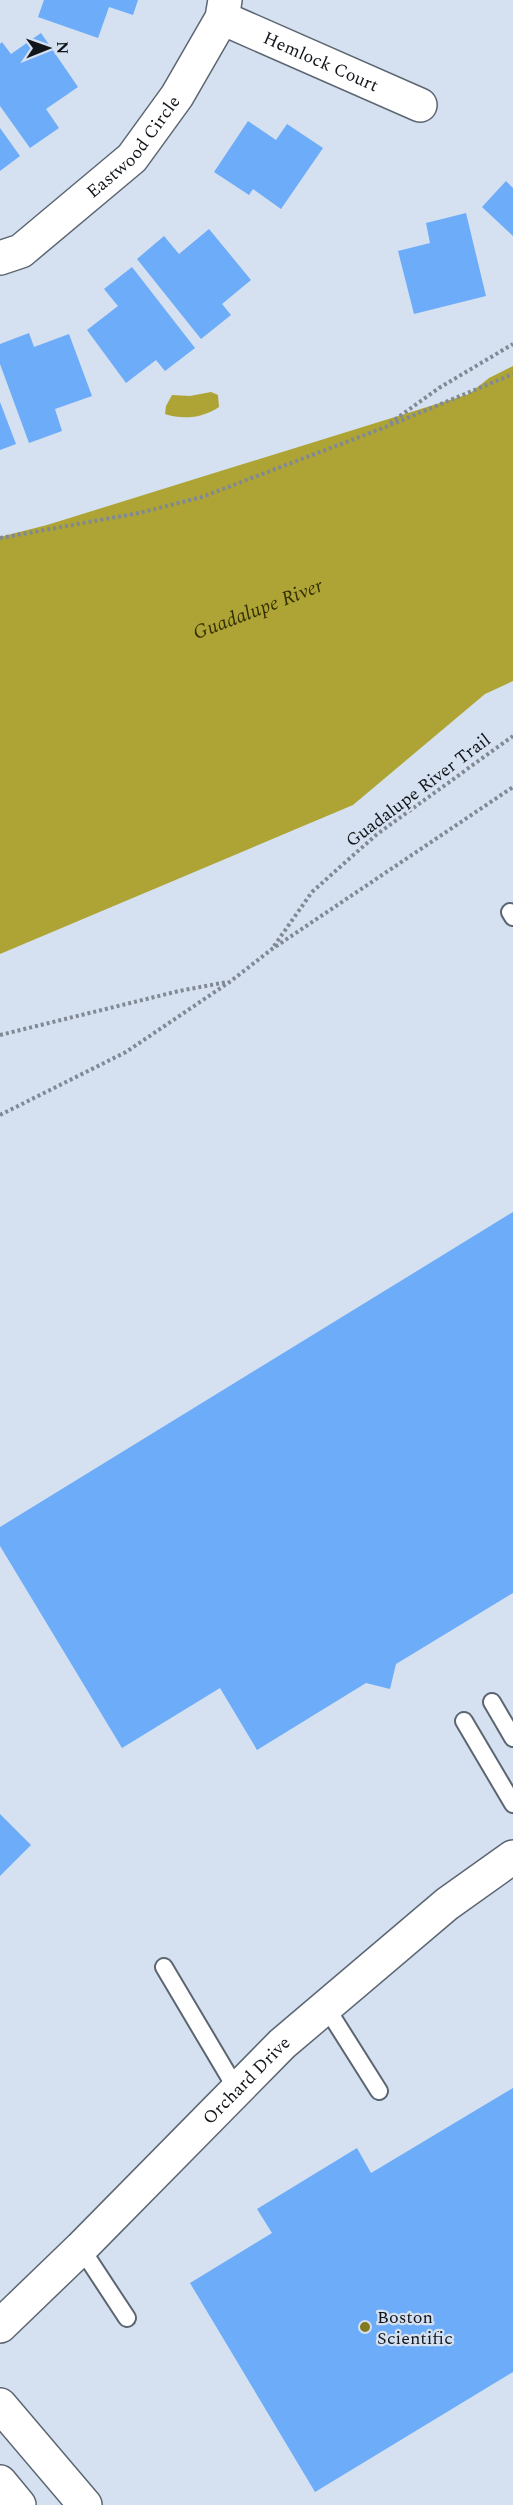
<svg xmlns="http://www.w3.org/2000/svg" width="513" height="2505" font-family="Spectral,serif">
<style>
.forest{fill:#ada435}
.water{fill:#aea436}
.lines{fill:none;stroke-linecap:round;stroke-linejoin:round}
.river{stroke:#aea436;stroke-width:63}
.building{fill:#6dacf8}
.service-casing{stroke:#5c6673;stroke-width:20}
.minor-casing{stroke:#5c6673;stroke-width:36}
.tertiary-casing{stroke:#5c6673;stroke-width:36}
.secondary-casing{stroke:#5c6673;stroke-width:36}
.path{stroke:#818994;stroke-width:4;stroke-dasharray:3 3;stroke-linecap:butt}
.service{stroke:#fff;stroke-width:16}
.minor{stroke:#fff;stroke-width:33}
.tertiary{stroke:#fff;stroke-width:33}
.secondary{stroke:#fff;stroke-width:33}
.poi-dot{fill:#827a20;stroke:#d5e1f0;stroke-width:2}
.labels{text-anchor:middle;stroke-width:4.5;stroke-linejoin:round;paint-order:stroke}
.street-label{font-size:18px;fill:#12161b;stroke:#d5e1f0}
.poi-label{font-size:18px;fill:#12161b;stroke:#d5e1f0;text-anchor:start}
.water-label{font-size:20px;font-style:italic;fill:#343001;stroke:#d5e1f0}
</style>
<rect width="100%" height="100%" fill="#d5e1f0"/>
<!-- forest -->
<polygon class="forest" points="513,366 513,681 485,694 353,805 0,954 0,537 47,525 469,394 489,378"/>
<!-- water -->
<path class="water" d="M211,392L218,395L219,407C203,418 183,420 165,414L166,406L172,395L190,396Z"/>
<g class="lines">
<!-- river -->
<path class="river" id="s1" d="M0,702C174,643 344,577 513,505"/>
</g>
<!-- building -->
<g class="building">
<polygon points="44,0 138,0 133,15 109,7 98,38 38,17"/>
<polygon points="41,33 78,87 46,109 59,128 30,148 0,106 0,44 2,42 11,54"/>
<polygon points="248,121 276,140 287,124 323,148 281,209 253,189 249,195 214,172"/>
<polygon points="0,128 20,156 0,171"/>
<polygon points="506,181 513,188 513,236 482,207"/>
<polygon points="466,213 486,296 414,314 398,251 430,243 426,223"/>
<polygon points="209,229 251,280 222,304 231,315 201,339 137,259 164,236 179,254"/>
<polygon points="132,267 195,348 165,371 156,360 126,383 87,330 118,306 104,289"/>
<polygon points="29,333 34,347 69,334 92,396 55,409 62,431 29,443 0,364 0,344"/>
<polygon points="0,402 16,444 0,450"/>
<polygon points="513,1212 513,1593 396,1664 390,1689 366,1683 257,1750 220,1688 122,1748 0,1546 0,1527"/>
<polygon points="0,1814 31,1845 0,1876"/>
<polygon points="513,2088 513,2372 315,2492 190,2283 272,2233 257,2209 357,2148 371,2173"/>
</g>
<g class="lines">
<!-- service casing -->
<g class="service-casing">
<g id="service">
<polyline points="510,912 513,917"/>
<polyline points="492,1702 513,1738"/>
<polyline points="464,1721 513,1804"/>
<polyline points="164,1967 237,2090"/>
<polyline points="326,2007 379,2091"/>
<polyline points="81,2248 127,2318"/>
</g>
</g>
<!-- minor casing -->
<g class="minor-casing">
<g id="minor">
<path id="s2" d="M222,18L420,105"/>
<path id="s3" d="M0,258L21,251L132,158L177,96L222,18L225,0"/>
</g>
</g>
<!-- tertiary casing -->
<g class="tertiary-casing">
<g id="tertiary">
<path id="s4" d="M0,2326L81,2248L282,2044L447,1904L513,1857"/>
</g>
</g>
<!-- secondary casing -->
<g class="secondary-casing">
<g id="secondary">
<polyline points="0,2405 85,2505"/>
<polyline points="0,2482 19,2505"/>
</g>
</g>
<!-- path -->
<g class="path">
<polyline points="390,423 439,388 513,344"/>
<polyline points="0,538 139,513 202,497 383,428 513,374"/>
<polyline points="274,946 312,892 376,835 513,736"/>
<polyline points="0,1035 179,991 227,982"/>
<polyline points="0,1115 126,1052 231,981 272,949 513,787"/>
</g>
<!-- service -->
<use href="#service" class="service"/>
<!-- minor -->
<use href="#minor" class="minor"/>
<!-- tertiary -->
<use href="#tertiary" class="tertiary"/>
<!-- secondary -->
<use href="#secondary" class="secondary"/>
</g>
<!-- markers -->
<circle class="poi-dot" cx="365" cy="2327" r="6"/>
<g class="labels">
<!-- street labels -->
<g class="street-label">
<text dy="6" stroke="none"><textPath href="#s2" startOffset="108">Hemlock Court</textPath></text>
<text dy="6" stroke="none"><textPath href="#s3" startOffset="176">Eastwood Circle</textPath></text>
<text transform="translate(418 790) rotate(-37)" y="6">Guadalupe River Trail</text>
<text dy="6" stroke="none"><textPath href="#s4" startOffset="348">Orchard Drive</textPath></text>
</g>
<!-- poi labels -->
<g class="poi-label">
<text x="377" y="2323">Boston<tspan x="377" dy="21">Scientific</tspan></text>
</g>
<!-- water labels -->
<g class="water-label">
<text dy="7" stroke="none"><textPath href="#s1" startOffset="274">Guadalupe River</textPath></text>
</g>
</g>
<!-- north arrow -->
<g transform="translate(48 48) rotate(89)" stroke="#d5e1f0" stroke-width="4.5" paint-order="stroke">
<path d="M0-4.5L10 22L0 15L-10 22Z" fill="#12161b"/>
<text y="-9" font-size="16" font-weight="bold" text-anchor="middle" fill="#12161b">N</text>
</g>
</svg>
